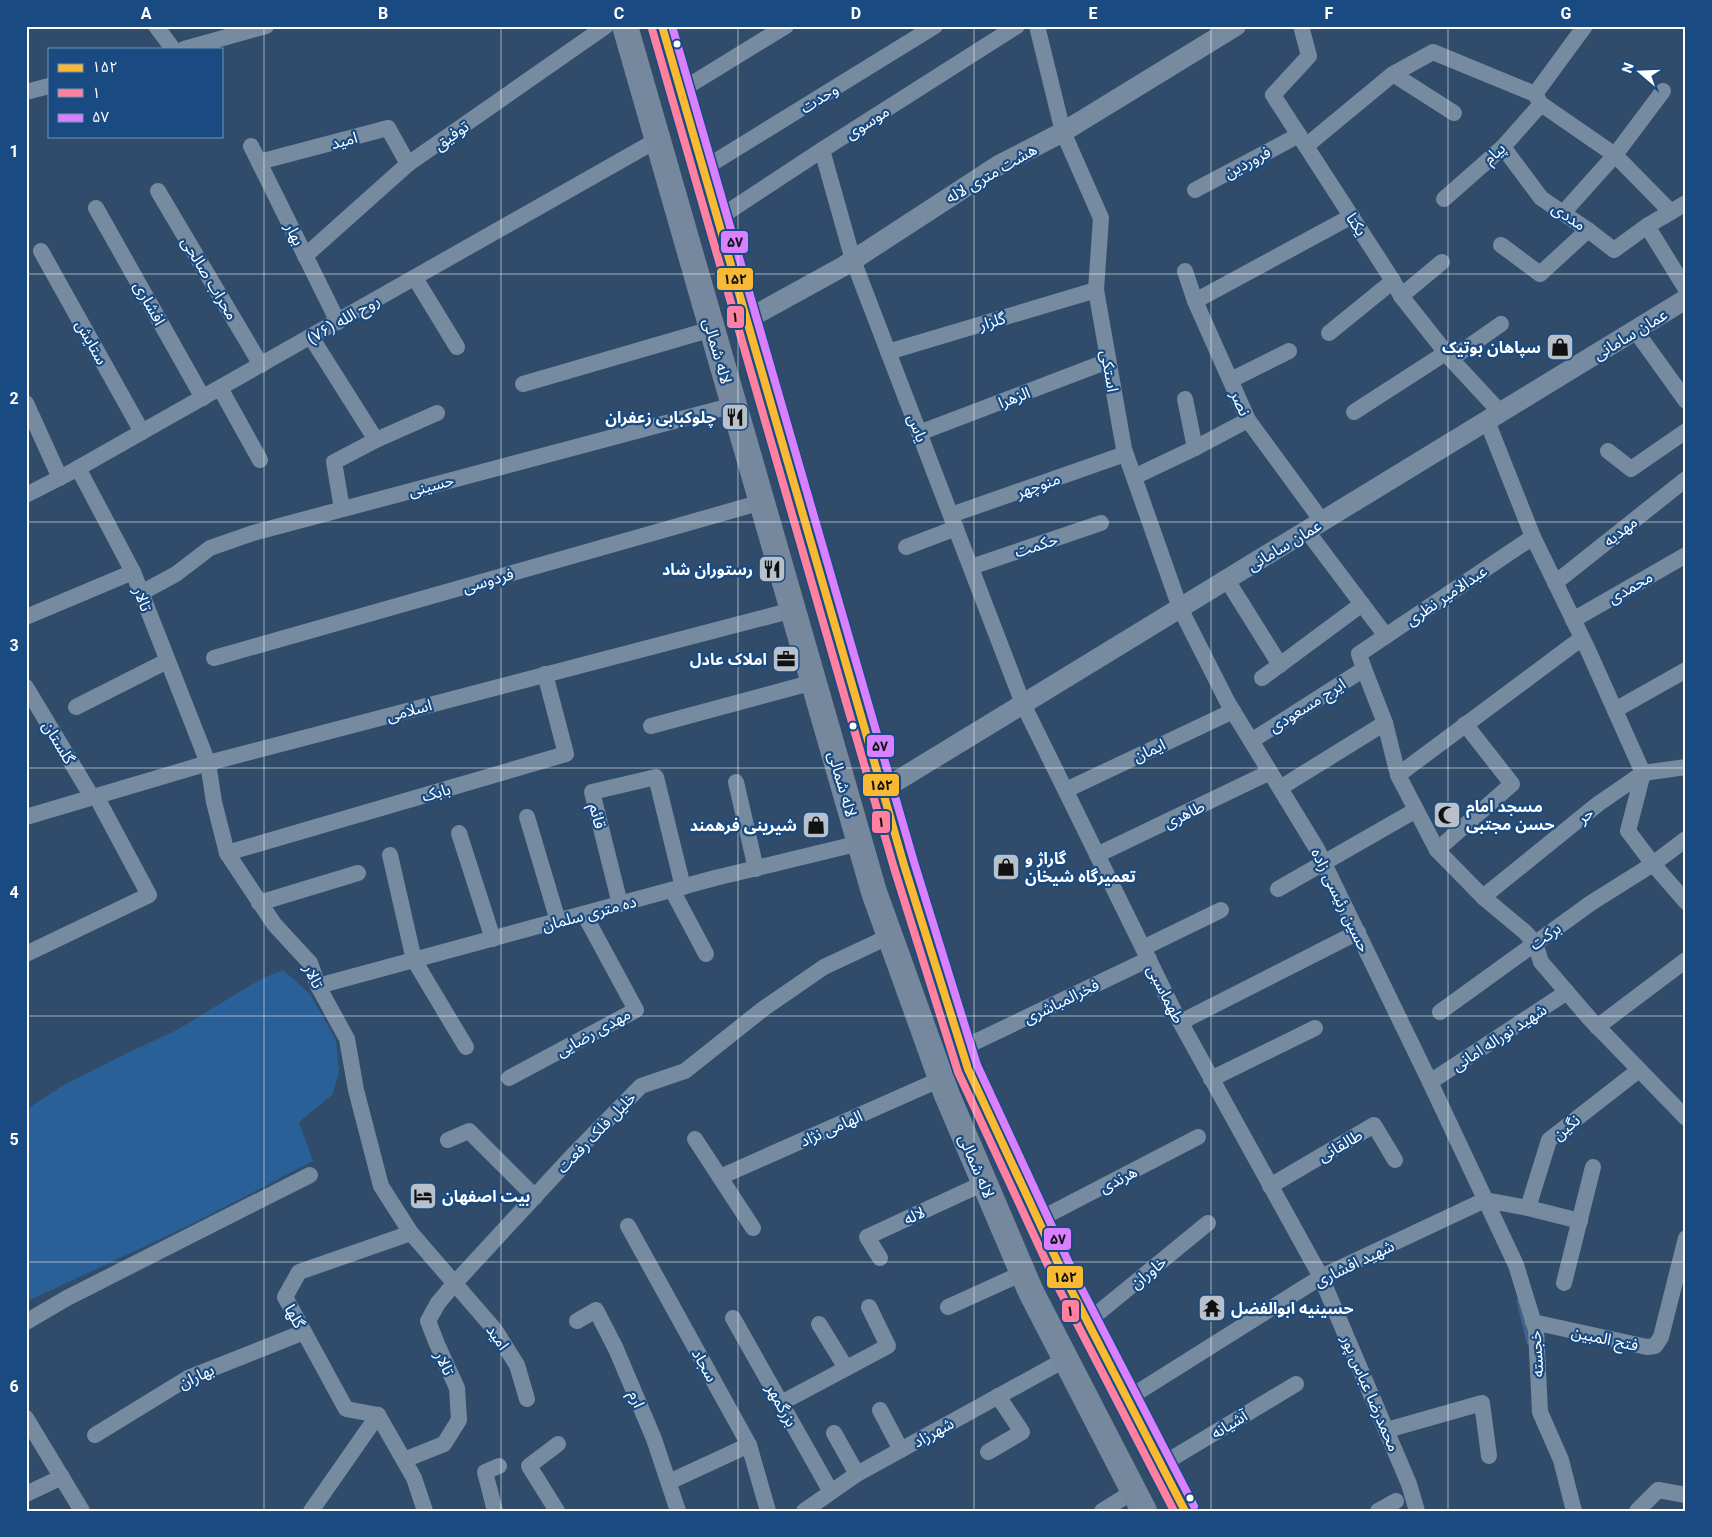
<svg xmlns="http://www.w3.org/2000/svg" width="1712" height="1537" font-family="Roboto,'Noto Sans Arabic',sans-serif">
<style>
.green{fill:#296098}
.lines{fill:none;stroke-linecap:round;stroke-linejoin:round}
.stream{stroke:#40648c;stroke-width:5}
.minor{stroke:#778ba0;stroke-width:16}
.tertiary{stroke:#778ba0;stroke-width:20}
.primary{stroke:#75889e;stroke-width:26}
.bus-1-casing{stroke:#194b82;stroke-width:11}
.bus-2-casing{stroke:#194b82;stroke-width:11}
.bus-3-casing{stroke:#194b82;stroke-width:11}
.bus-1{stroke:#fab933;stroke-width:8}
.bus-2{stroke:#ff809f;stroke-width:8}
.bus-3{stroke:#d880ff;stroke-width:8}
.grid{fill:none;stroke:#fff;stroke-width:1;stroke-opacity:0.55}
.bus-dot{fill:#fff;stroke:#194b82;stroke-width:2}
.labels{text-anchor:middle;stroke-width:4.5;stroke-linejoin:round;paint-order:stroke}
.street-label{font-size:16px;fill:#fff;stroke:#194b82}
.poi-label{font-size:16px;font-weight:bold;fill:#fff;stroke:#194b82;text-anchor:end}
.line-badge{stroke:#194b82;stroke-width:2}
.pale-badge-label{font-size:14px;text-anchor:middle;font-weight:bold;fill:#111}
.neatline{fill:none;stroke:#fff;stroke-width:2}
.grid-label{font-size:16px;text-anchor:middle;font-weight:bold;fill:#fff}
</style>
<rect width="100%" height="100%" fill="#314c6a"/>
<!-- green -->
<polygon class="green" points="283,970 310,994 336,1040 339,1073 332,1095 299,1122 313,1161 188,1226 26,1302 26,1110 62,1086 125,1054 175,1031 261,979"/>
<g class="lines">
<!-- stream -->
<polyline class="stream" points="1519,1301 1529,1342"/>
<!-- minor -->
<g class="minor">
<polyline points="156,26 173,49"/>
<polyline points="1037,26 1063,132 1101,218 1096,290 1124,449 1180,608 1228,703 1317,849 1430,1082 1516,1265 1536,1330 1540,1412 1561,1460 1574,1511"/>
<polyline points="1301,26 1309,56 1273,95 1393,281 1401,296 1451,359 1500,412"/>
<polyline points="184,49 266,26"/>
<polyline points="1393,74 1454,113"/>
<polyline points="680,91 786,26"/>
<polyline points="26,92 49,86"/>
<polyline points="1535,94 1585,26"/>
<polyline points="251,146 338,322"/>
<polyline points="1306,146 1393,74 1433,52 1535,94 1541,104 1615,155 1671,212"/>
<polyline points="1503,147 1541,198 1588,230 1614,250 1647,226 1686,203"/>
<polyline points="822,150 853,260 1023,704 1172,1007 1321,1277 1409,1484 1417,1511"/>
<polyline points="259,162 388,128 408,164"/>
<polyline points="703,169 935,26"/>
<polyline points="1195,190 1299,135"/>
<polyline points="158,191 261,365"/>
<polyline points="1444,199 1503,147 1541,104"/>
<polyline points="96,208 203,398"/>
<polyline points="1563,213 1615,155 1663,91"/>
<polyline points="717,219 822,150 1017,26"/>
<polyline points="1647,226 1686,289"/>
<polyline points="1501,245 1540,274 1588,230"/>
<polyline points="41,251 142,432"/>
<polyline points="305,256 408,164 606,26"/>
<polyline points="1185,271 1195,301 1248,420 1322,521"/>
<polyline points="415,278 457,347"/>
<polyline points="1401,296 1442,262"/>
<polyline points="1195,301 1352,216"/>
<polyline points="1635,330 1686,401"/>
<polyline points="1329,333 1393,281"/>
<polyline points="311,337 376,440"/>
<polyline points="888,352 1096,290"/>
<polyline points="1451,359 1501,324"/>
<polyline points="1231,380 1289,351"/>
<polyline points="523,384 712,329"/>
<polyline points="220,388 260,460"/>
<polyline points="1185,399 1195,448"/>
<polyline points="26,403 60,478"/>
<polyline points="1354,412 1447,352"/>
<polyline points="1487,421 1533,537 1588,650 1643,773 1628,831 1653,864 1686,902"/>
<polyline points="919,433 1108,361"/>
<polyline points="1608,451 1631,469 1686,431"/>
<polyline points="78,468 133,572 208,763 214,802 227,853 274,924 310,963 318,986 347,1039 356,1090 381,1186 411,1233 495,1330 517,1365 527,1399"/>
<polyline points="1134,477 1195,448 1248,420"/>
<polyline points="26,495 73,471 657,140"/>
<polyline points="342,509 334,462 376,440 437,413"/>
<polyline points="951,515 1125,454"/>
<polyline points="1307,531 1386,636"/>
<polyline points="1533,537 1359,654 1364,669 1385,723 1398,775 1437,850 1483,897 1525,932 1535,943 1541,962 1590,1019 1686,1118"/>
<polyline points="906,547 956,528"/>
<polyline points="971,567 1101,523"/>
<polyline points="1227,580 1280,665"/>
<polyline points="1555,583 1686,479"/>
<polyline points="141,593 176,574 210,548 253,533 734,405"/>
<polyline points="26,617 133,572"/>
<polyline points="1573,620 1686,555"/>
<polyline points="214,658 762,502"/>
<polyline points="1262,678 1362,604"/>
<polyline points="26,687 92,797"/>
<polyline points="76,707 167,661"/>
<polyline points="1615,710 1686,670"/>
<polyline points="651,726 814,682"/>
<polyline points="1251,741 1364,669"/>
<polyline points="1398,775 1582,638"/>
<polyline points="736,782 756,869"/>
<polyline points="1280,788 1385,723"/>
<polyline points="1066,790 1233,711"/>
<polyline points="26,817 208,763 793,610"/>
<polyline points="527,817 558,921"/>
<polyline points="459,833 493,939"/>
<polyline points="1437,850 1512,784 1465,724"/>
<polyline points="227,853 566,754 545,674"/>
<polyline points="390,855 414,960 466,1047"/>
<polyline points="1097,855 1270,772"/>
<polyline points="1278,889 1416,810"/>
<polyline points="672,890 706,954"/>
<polyline points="1483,897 1598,804 1643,773 1686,767"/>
<polyline points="259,903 358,873"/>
<polyline points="620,904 592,792 656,777 683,887"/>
<polyline points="1143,948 1221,910"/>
<polyline points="26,954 149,895 96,796"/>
<polyline points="318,986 715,878 860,843"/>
<polyline points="1440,1012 1591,903 1653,864 1686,839"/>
<polyline points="1181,1022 1358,932"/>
<polyline points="1597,1027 1686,960"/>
<polyline points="973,1043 1149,959"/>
<polyline points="509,1078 636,1010 584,914"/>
<polyline points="1211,1079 1315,1028"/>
<polyline points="1430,1082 1567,992"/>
<polyline points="695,1139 753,1228"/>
<polyline points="448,1140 469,1131 535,1197"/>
<polyline points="720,1177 941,1079"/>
<polyline points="1270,1186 1374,1125 1395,1160"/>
<polyline points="1485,1200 1528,1208 1580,1221"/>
<polyline points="1528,1208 1549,1140 1639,1070"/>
<polyline points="1038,1220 1198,1137"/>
<polyline points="628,1226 749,1445 768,1511"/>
<polyline points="880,1258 867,1237 984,1183"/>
<polyline points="1564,1283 1593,1167"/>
<polyline points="948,1307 1023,1273"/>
<polyline points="733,1318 831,1492"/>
<polyline points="577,1321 596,1310 616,1349 654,1439 678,1511"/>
<polyline points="26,1322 67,1298 310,1175"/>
<polyline points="1087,1322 1208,1223"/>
<polyline points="1533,1322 1647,1347 1655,1346 1661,1337 1686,1238"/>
<polyline points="819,1324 846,1368"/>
<polyline points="1127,1399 1321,1277 1485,1200"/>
<polyline points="781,1403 888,1346 869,1307"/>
<polyline points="880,1410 901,1450"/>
<polyline points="378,1415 346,1409 285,1297 299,1272 411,1233"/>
<polyline points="378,1415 414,1478 425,1511"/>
<polyline points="26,1418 82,1511"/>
<polyline points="1387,1430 1482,1403 1489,1456"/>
<polyline points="834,1433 857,1474"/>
<polyline points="95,1435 188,1378 304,1332"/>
<polyline points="988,1452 1022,1432 998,1396"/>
<polyline points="404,1460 444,1444 459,1420 457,1388 437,1344 428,1321 438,1303 454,1284 575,1153 641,1086 685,1071 763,1009 824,967 890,936"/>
<polyline points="1161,1465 1296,1384"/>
<polyline points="669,1482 749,1445"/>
<polyline points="26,1494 62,1477"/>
<polyline points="311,1511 378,1415"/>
<polyline points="495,1511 485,1472 499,1466"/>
<polyline points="557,1511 529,1466 558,1444"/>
<polyline points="804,1511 857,1474 1066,1359"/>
<polyline points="1102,1511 1134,1491"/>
<polyline points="1378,1511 1396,1501"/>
<polyline points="1637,1511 1658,1490 1686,1495"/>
</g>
<!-- tertiary -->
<g class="tertiary">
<polyline points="746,320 844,266 999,165 1063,132 1236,26"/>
<polyline points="882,790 1686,299"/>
</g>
<!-- primary -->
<g class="primary">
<polyline points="625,26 874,892 947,1095 1031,1292 1144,1511"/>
<polyline points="662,26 904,865 968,1069 1066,1280 1185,1511"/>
</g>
<!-- bus-1 casing -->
<g class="bus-1-casing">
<polyline id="bus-1" points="662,26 904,865 968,1069 1066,1280 1185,1511"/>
</g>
<!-- bus-2 casing -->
<g class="bus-2-casing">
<polyline id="bus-2" points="652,29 894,868 958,1072 1057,1285 1174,1511"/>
</g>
<!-- bus-3 casing -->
<g class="bus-3-casing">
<polyline id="bus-3" points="672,26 914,862 977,1065 1075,1276 1194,1506"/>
</g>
<!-- bus-1 -->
<use href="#bus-1" class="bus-1"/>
<!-- bus-2 -->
<use href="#bus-2" class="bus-2"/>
<!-- bus-3 -->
<use href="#bus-3" class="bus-3"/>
</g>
<!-- grid -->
<path class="grid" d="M264,26V1511M501,26V1511M738,26V1511M974,26V1511M1211,26V1511M1448,26V1511M26,274H1686M26,522H1686M26,768H1686M26,1016H1686M26,1262H1686"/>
<!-- icons -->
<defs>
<g id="shop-square" transform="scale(1.4375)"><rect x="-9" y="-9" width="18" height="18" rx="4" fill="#b7c0cb" stroke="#194b82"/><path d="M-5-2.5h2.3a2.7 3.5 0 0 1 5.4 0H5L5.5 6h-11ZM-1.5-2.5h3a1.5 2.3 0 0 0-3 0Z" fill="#111"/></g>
<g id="restaurant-square" transform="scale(1.4375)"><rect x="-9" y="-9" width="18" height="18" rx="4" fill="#b7c0cb" stroke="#194b82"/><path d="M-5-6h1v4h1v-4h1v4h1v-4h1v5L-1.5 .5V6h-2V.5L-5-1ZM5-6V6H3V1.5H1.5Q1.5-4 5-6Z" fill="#111"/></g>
<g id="office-square" transform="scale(1.4375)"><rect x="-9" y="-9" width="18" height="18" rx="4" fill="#b7c0cb" stroke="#194b82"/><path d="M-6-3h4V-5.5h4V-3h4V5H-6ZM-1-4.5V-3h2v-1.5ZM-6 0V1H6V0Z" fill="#111"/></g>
<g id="mosque-square" transform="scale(1.4375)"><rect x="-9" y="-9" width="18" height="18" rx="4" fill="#b7c0cb" stroke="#194b82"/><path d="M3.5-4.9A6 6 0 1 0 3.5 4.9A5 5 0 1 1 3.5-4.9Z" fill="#111"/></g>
<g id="hotel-square" transform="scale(1.4375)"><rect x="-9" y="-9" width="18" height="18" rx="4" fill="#b7c0cb" stroke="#194b82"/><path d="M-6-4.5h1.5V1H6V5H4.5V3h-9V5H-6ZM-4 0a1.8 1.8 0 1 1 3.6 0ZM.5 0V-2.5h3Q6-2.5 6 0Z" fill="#111"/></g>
<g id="temple-square" transform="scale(1.4375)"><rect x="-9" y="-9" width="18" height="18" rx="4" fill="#b7c0cb" stroke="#194b82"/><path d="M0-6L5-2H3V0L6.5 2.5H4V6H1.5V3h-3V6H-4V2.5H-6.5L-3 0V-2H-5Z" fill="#111"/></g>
</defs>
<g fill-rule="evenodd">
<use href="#shop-square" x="1560" y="347"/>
<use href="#restaurant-square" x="735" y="417"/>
<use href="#restaurant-square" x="772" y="569"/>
<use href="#office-square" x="786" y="659"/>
<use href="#mosque-square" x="1447" y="815"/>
<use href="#shop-square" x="816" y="825"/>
<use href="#shop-square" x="1006" y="867"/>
<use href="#hotel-square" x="423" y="1196"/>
<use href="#temple-square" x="1212" y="1308"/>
</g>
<!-- markers -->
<g class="bus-dot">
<circle cx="677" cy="44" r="4.5"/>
<circle cx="853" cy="726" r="4.5"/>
<circle cx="1190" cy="1498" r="4.5"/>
</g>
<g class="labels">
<!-- street labels -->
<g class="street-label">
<text transform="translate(819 98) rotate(-32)" y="6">وحدت</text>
<text transform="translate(867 122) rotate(-32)" y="6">موسوی</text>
<text transform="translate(451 135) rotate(-35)" y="6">توفیق</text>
<text transform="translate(344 140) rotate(-15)" y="6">امید</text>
<text transform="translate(1494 153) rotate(-43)" y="6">پیام</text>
<text transform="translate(1247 162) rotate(-28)" y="6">فروردین</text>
<text transform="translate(991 173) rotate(-30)" y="6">هشت متری لاله</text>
<text transform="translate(1569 216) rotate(34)" y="6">مددی</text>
<text transform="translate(1357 224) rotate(57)" y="6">یکتا</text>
<text transform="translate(295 234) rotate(64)" y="6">بهار</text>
<text transform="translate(210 278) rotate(59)" y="6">محراب صالحی</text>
<text transform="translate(150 303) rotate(61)" y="6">افشاری</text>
<text transform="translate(343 319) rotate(-30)" y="6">روح الله (۷۶)</text>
<text transform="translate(992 321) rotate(-17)" y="6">گلزار</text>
<text transform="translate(1630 334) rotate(-31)" y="6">عمان سامانی</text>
<text transform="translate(92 342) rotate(61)" y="6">ستایش</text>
<text transform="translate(718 351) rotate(74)" y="6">لاله شمالی</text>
<text transform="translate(1110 371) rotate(80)" y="6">استکی</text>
<text transform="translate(1014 397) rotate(-21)" y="6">الزهرا</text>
<text transform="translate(1241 403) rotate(66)" y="6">نصر</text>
<text transform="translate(918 428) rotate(69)" y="6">یاس</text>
<text transform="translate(431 485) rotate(-15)" y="6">حسینی</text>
<text transform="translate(1038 485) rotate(-20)" y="6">منوچهر</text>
<text transform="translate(1620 531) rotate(-38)" y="6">مهدیه</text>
<text transform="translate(1036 545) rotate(-18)" y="6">حکمت</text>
<text transform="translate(1284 545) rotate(-31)" y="6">عمان سامانی</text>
<text transform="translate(488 580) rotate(-16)" y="6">فردوسی</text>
<text transform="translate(1630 587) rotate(-30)" y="6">محمدی</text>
<text transform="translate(1446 595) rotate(-34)" y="6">عبدالامیر نظری</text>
<text transform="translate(143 599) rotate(69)" y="6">تالار</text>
<text transform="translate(1307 705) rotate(-32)" y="6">ایرج مسعودی</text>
<text transform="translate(409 710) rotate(-15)" y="6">اسلامی</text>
<text transform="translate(59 742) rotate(59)" y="6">گلستان</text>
<text transform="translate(1149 750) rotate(-25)" y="6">ایمان</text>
<text transform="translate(843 784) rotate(74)" y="6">لاله شمالی</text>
<text transform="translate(436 792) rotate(-16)" y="6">بابک</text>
<text transform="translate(1184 814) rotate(-26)" y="6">طاهری</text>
<text transform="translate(1585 815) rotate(-39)" y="6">حر</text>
<text transform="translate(598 816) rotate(76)" y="6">قائم</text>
<text transform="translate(1341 900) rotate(64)" y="6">حسین رئیسی زاده</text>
<text transform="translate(589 913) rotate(-15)" y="6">ده متری سلمان</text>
<text transform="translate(1545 936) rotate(-36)" y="6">برکت</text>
<text transform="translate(314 976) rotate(64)" y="6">تالار</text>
<text transform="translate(1166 994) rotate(63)" y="6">طهماسبی</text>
<text transform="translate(1061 1001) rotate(-26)" y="6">فخرالمباشری</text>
<text transform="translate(593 1032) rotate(-29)" y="6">مهدی رضایی</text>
<text transform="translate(1499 1037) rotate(-33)" y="6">شهید نوراله امانی</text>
<text transform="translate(1566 1127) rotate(-40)" y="6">نگین</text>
<text transform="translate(831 1128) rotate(-24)" y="6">الهامی نژاد</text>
<text transform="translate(596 1132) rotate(-46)" y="6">خلیل فلک رفعت</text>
<text transform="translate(1340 1145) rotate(-30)" y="6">طالقانی</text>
<text transform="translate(977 1166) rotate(67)" y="6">لاله شمالی</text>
<text transform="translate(1118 1179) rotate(-27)" y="6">هرندی</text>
<text transform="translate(914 1215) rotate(-25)" y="6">لاله</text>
<text transform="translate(1354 1263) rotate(-26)" y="6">شهید افشاری</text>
<text transform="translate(1148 1272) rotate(-39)" y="6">خاوران</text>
<text transform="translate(295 1316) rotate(61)" y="6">گلها</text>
<text transform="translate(498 1337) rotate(55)" y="6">امید</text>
<text transform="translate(1605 1338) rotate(12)" y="6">فتح المبین</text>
<text transform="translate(1536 1354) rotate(-94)" y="6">خجسته</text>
<text transform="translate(445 1363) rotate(65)" y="6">تالار</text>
<text transform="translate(705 1365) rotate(61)" y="6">سجاد</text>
<text transform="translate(196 1376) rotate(-25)" y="6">بهاران</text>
<text transform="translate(1371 1393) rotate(67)" y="6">محمدرضا عباس پور</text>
<text transform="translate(637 1399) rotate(67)" y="6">ارم</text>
<text transform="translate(782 1405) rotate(61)" y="6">بزرگمهر</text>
<text transform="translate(1229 1424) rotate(-31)" y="6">آشیانه</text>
<text transform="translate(933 1432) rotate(-29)" y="6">شهرزاد</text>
</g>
<!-- poi labels -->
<g class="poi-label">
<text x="1541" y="353">سپاهان بوتیک</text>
<text x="716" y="423">چلوکبابی زعفران</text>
<text x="753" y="575">رستوران شاد</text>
<text x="767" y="665">املاک عادل</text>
<text x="1466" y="812" text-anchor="start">مسجد امام<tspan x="1466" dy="18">حسن مجتبی</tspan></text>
<text x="797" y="831">شیرینی فرهمند</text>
<text x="1025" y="864" text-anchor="start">گاراژ و<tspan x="1025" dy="18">تعمیرگاه شیخان</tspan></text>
<text x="442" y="1202" text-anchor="start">بيت اصفهان</text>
<text x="1231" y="1314" text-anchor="start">حسینیه ابوالفضل</text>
</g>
</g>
<g class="line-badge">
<rect x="720" y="230" width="29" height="24" rx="5" fill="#d880ff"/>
<rect x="716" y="267" width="38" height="24" rx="5" fill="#fab933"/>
<rect x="726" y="305" width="19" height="24" rx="5" fill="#ff809f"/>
<rect x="866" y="734" width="29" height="24" rx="5" fill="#d880ff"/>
<rect x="862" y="773" width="38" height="24" rx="5" fill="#fab933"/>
<rect x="871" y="810" width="20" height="24" rx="5" fill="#ff809f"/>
<rect x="1043" y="1227" width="29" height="24" rx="5" fill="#d880ff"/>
<rect x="1046" y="1265" width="38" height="24" rx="5" fill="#fab933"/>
<rect x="1061" y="1299" width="19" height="24" rx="5" fill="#ff809f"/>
</g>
<g class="pale-badge-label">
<text x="735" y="247">۵۷</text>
<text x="735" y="284">۱۵۲</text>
<text x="735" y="322">۱</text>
<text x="880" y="751">۵۷</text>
<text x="881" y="790">۱۵۲</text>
<text x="881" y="827">۱</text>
<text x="1058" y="1244">۵۷</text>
<text x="1065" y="1282">۱۵۲</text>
<text x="1070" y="1316">۱</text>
</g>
<!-- border -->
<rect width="1712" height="1537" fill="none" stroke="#194b82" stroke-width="55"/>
<!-- legend -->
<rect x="48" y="48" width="175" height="90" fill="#194b82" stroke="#7593b4"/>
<rect x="58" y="64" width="25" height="8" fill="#fab933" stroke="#7593b4"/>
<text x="92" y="72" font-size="15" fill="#ffffff">۱۵۲</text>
<rect x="58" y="89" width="25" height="8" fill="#ff809f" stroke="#7593b4"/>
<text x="92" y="98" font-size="15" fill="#ffffff">۱</text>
<rect x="58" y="114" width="25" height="8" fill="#d880ff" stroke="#7593b4"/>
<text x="92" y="122" font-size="15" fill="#ffffff">۵۷</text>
<!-- north arrow -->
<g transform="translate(1640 72) rotate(289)" stroke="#194b82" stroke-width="4" paint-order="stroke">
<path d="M0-4L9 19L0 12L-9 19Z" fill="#ffffff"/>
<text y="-8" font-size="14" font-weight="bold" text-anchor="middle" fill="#ffffff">N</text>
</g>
<rect x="28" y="28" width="1656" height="1482" class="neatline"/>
<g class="grid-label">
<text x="146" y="19">A</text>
<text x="383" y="19">B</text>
<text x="619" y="19">C</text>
<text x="856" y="19">D</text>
<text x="1093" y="19">E</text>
<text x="1329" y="19">F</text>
<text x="1566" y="19">G</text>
<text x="14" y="157">1</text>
<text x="14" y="404">2</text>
<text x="14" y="651">3</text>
<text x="14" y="898">4</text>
<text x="14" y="1145">5</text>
<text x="14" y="1392">6</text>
</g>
</svg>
